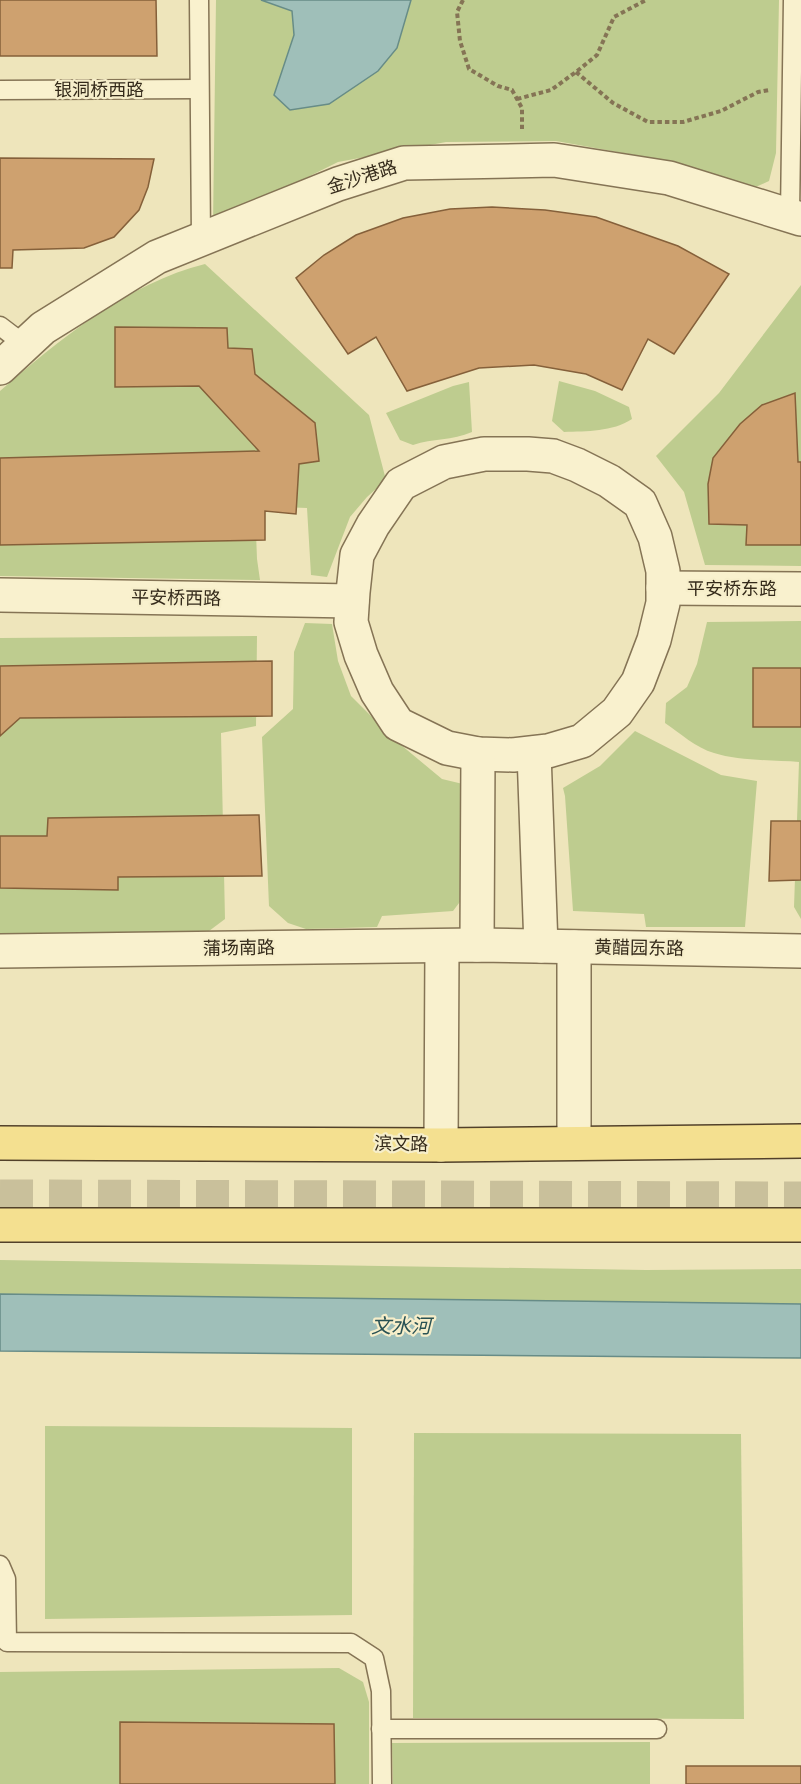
<svg xmlns="http://www.w3.org/2000/svg" width="801" height="1784" font-family="'Noto Serif','Noto Sans SC',serif">
<style>
.green{fill:#becc8f}
.water{fill:#9fbfb9;stroke:#678c87;stroke-width:1.5}
.building{fill:#cea16f;stroke:#85603a;stroke-width:1.5}
.lines{fill:none;stroke-linecap:round;stroke-linejoin:round}
.highway-tunnel{stroke:#c9c09b;stroke-width:33;stroke-dasharray:33 16;stroke-linecap:butt}
.lane-casing{stroke:#857455;stroke-width:21}
.street-casing{stroke:#857455;stroke-width:36}
.primary-casing{stroke:#52412a;stroke-width:36}
.path{stroke:#857455;stroke-width:4;stroke-dasharray:4.5 3;stroke-linecap:butt}
.lane{stroke:#f9f1ce;stroke-width:18}
.street{stroke:#f9f1ce;stroke-width:33}
.primary{stroke:#f4e090;stroke-width:33}
.labels{text-anchor:middle;stroke-width:4.5;stroke-linejoin:round;paint-order:stroke}
.street-label{font-size:18px;fill:#342a1a;stroke:#f6eeca}
.water-label{font-size:20px;font-style:italic;fill:#295254;stroke:#f6eeca}
</style>
<rect width="100%" height="100%" fill="#eee5bb"/>
<!-- green -->
<g class="green">
<polygon points="216,0 779,0 776,153 769,181 747,191 711,174 651,158 556,141 446,142 338,162 213,224"/>
<path d="M205,264L369,415L386,480L367,497L350,517L327,577L311,575L307,508L255,506L257,559L260,580L0,576V391C59,340 128,283 205,264Z"/>
<polygon points="801,285 801,566 705,565 684,492 656,456 719,393"/>
<path d="M559,381L595,391L629,407L632,419C612,432 587,431 564,432L552,421Z"/>
<path d="M469,382L472,432C452,441 433,438 413,445L400,440L386,413L453,386Z"/>
<path d="M801,621V919L794,907L799,762C774,760 738,761 714,753C696,748 680,733 665,723L666,703L687,687L697,664L707,622Z"/>
<polygon points="305,623 332,624 338,661 351,696 395,740 442,779 467,785 462,899 453,911 382,916 377,927 306,929 288,923 269,906 262,737 293,709 294,652"/>
<polygon points="257,636 256,726 221,733 225,919 205,934 0,935 0,638"/>
<polygon points="635,731 721,775 757,781 745,927 646,927 644,914 573,911 565,796 563,788 600,766"/>
<polygon points="0,1260 646,1270 801,1269 801,1304 0,1299"/>
<polygon points="45,1426 352,1428 352,1615 45,1619"/>
<polygon points="414,1433 741,1434 744,1719 413,1718"/>
<polygon points="339,1668 363,1682 369,1702 369,1784 0,1784 0,1672"/>
<polygon points="650,1742 650,1784 393,1784 392,1743"/>
</g>
<!-- water -->
<g class="water">
<polygon points="261,0 411,0 397,48 378,71 329,104 290,110 274,95 294,35 292,11"/>
<polygon points="0,1294 801,1304 801,1358 0,1351"/>
</g>
<!-- building -->
<g class="building">
<polygon points="0,0 156,0 157,56 0,56"/>
<polygon points="0,158 154,159 148,187 139,210 114,237 84,248 13,250 12,268 0,268"/>
<polygon points="492,207 545,210 596,217 678,246 729,274 674,354 648,339 622,390 586,374 534,365 479,368 407,391 376,337 348,354 296,278 324,255 356,235 403,218 450,209"/>
<polygon points="115,327 227,328 228,348 252,349 255,374 315,423 319,461 299,464 296,514 265,511 265,540 0,545 0,458 259,451 199,386 115,387"/>
<polygon points="795,393 798,462 801,462 801,545 746,545 747,525 709,524 708,484 713,458 740,424 762,405"/>
<polygon points="272,661 272,716 20,718 0,736 0,666"/>
<rect x="753" y="668" width="48" height="59"/>
<polygon points="259,815 262,876 118,877 118,890 0,888 0,836 47,836 48,818"/>
<polygon points="771,821 801,821 801,880 769,881"/>
<polygon points="120,1722 334,1724 335,1784 120,1784"/>
<rect x="686" y="1766" width="115" height="18"/>
</g>
<g class="lines">
<!-- highway-tunnel -->
<polyline class="highway-tunnel" points="0,1196 801,1198"/>
<!-- lane casing -->
<g class="lane-casing">
<g id="lane">
<polyline points="199,0 201,239"/>
<polyline points="0,90 199,89"/>
<polyline points="790,215 793,0"/>
<polyline points="0,326 25,345"/>
<polyline points="0,1565 6,1579 7,1642 351,1643 374,1658 381,1691 382,1784"/>
<polyline points="381,1729 657,1729"/>
</g>
</g>
<!-- street casing -->
<g class="street-casing">
<g id="street">
<polyline points="0,368 43,328 157,257 338,184 404,163 554,160 669,178 801,219"/>
<polygon points="484,454 528,454 553,456 577,465 609,481 640,503 655,537 663,571 663,603 654,640 638,682 617,712 582,741 548,751 513,755 478,754 447,748 398,724 377,692 361,655 351,622 353,592 357,555 373,525 401,484 444,462"/>
<polyline points="663,588 801,589"/>
<polyline points="0,595 352,601"/>
<polyline points="534,753 541,946"/>
<polyline points="477,945 478,754"/>
<polyline points="574,947 574,1143"/>
<polyline points="0,951 477,945 801,951"/>
<polyline points="441,1145 442,946"/>
</g>
</g>
<!-- primary casing -->
<g class="primary-casing">
<g id="primary">
<polyline points="0,1143 441,1145 801,1141"/>
<polyline points="0,1225 801,1225"/>
</g>
</g>
<!-- path -->
<g class="path">
<polyline points="463,0 457,12 460,41 469,69 498,86 512,90 522,108 522,129"/>
<polyline points="576,72 613,103 648,122 683,122 721,111 758,92 769,90"/>
<polyline points="517,99 551,90 576,72 597,55 614,17 646,0"/>
</g>
<!-- lane -->
<use href="#lane" class="lane"/>
<!-- street -->
<use href="#street" class="street"/>
<!-- primary -->
<use href="#primary" class="primary"/>
</g>
<g class="labels">
<!-- street labels -->
<g class="street-label">
<text x="99" y="96">银洞桥西路</text>
<text transform="translate(362 177) rotate(-18)" y="6">金沙港路</text>
<text x="732" y="595">平安桥东路</text>
<text transform="translate(176 598) rotate(1)" y="6">平安桥西路</text>
<text transform="translate(239 948) rotate(-1)" y="6">蒲场南路</text>
<text transform="translate(639 948) rotate(1)" y="6">黄醋园东路</text>
<text transform="translate(401 1144) rotate(1)" y="6">滨文路</text>
</g>
<!-- water labels -->
<g class="water-label">
<text x="401" y="1333">文水河</text>
</g>
</g>
</svg>
